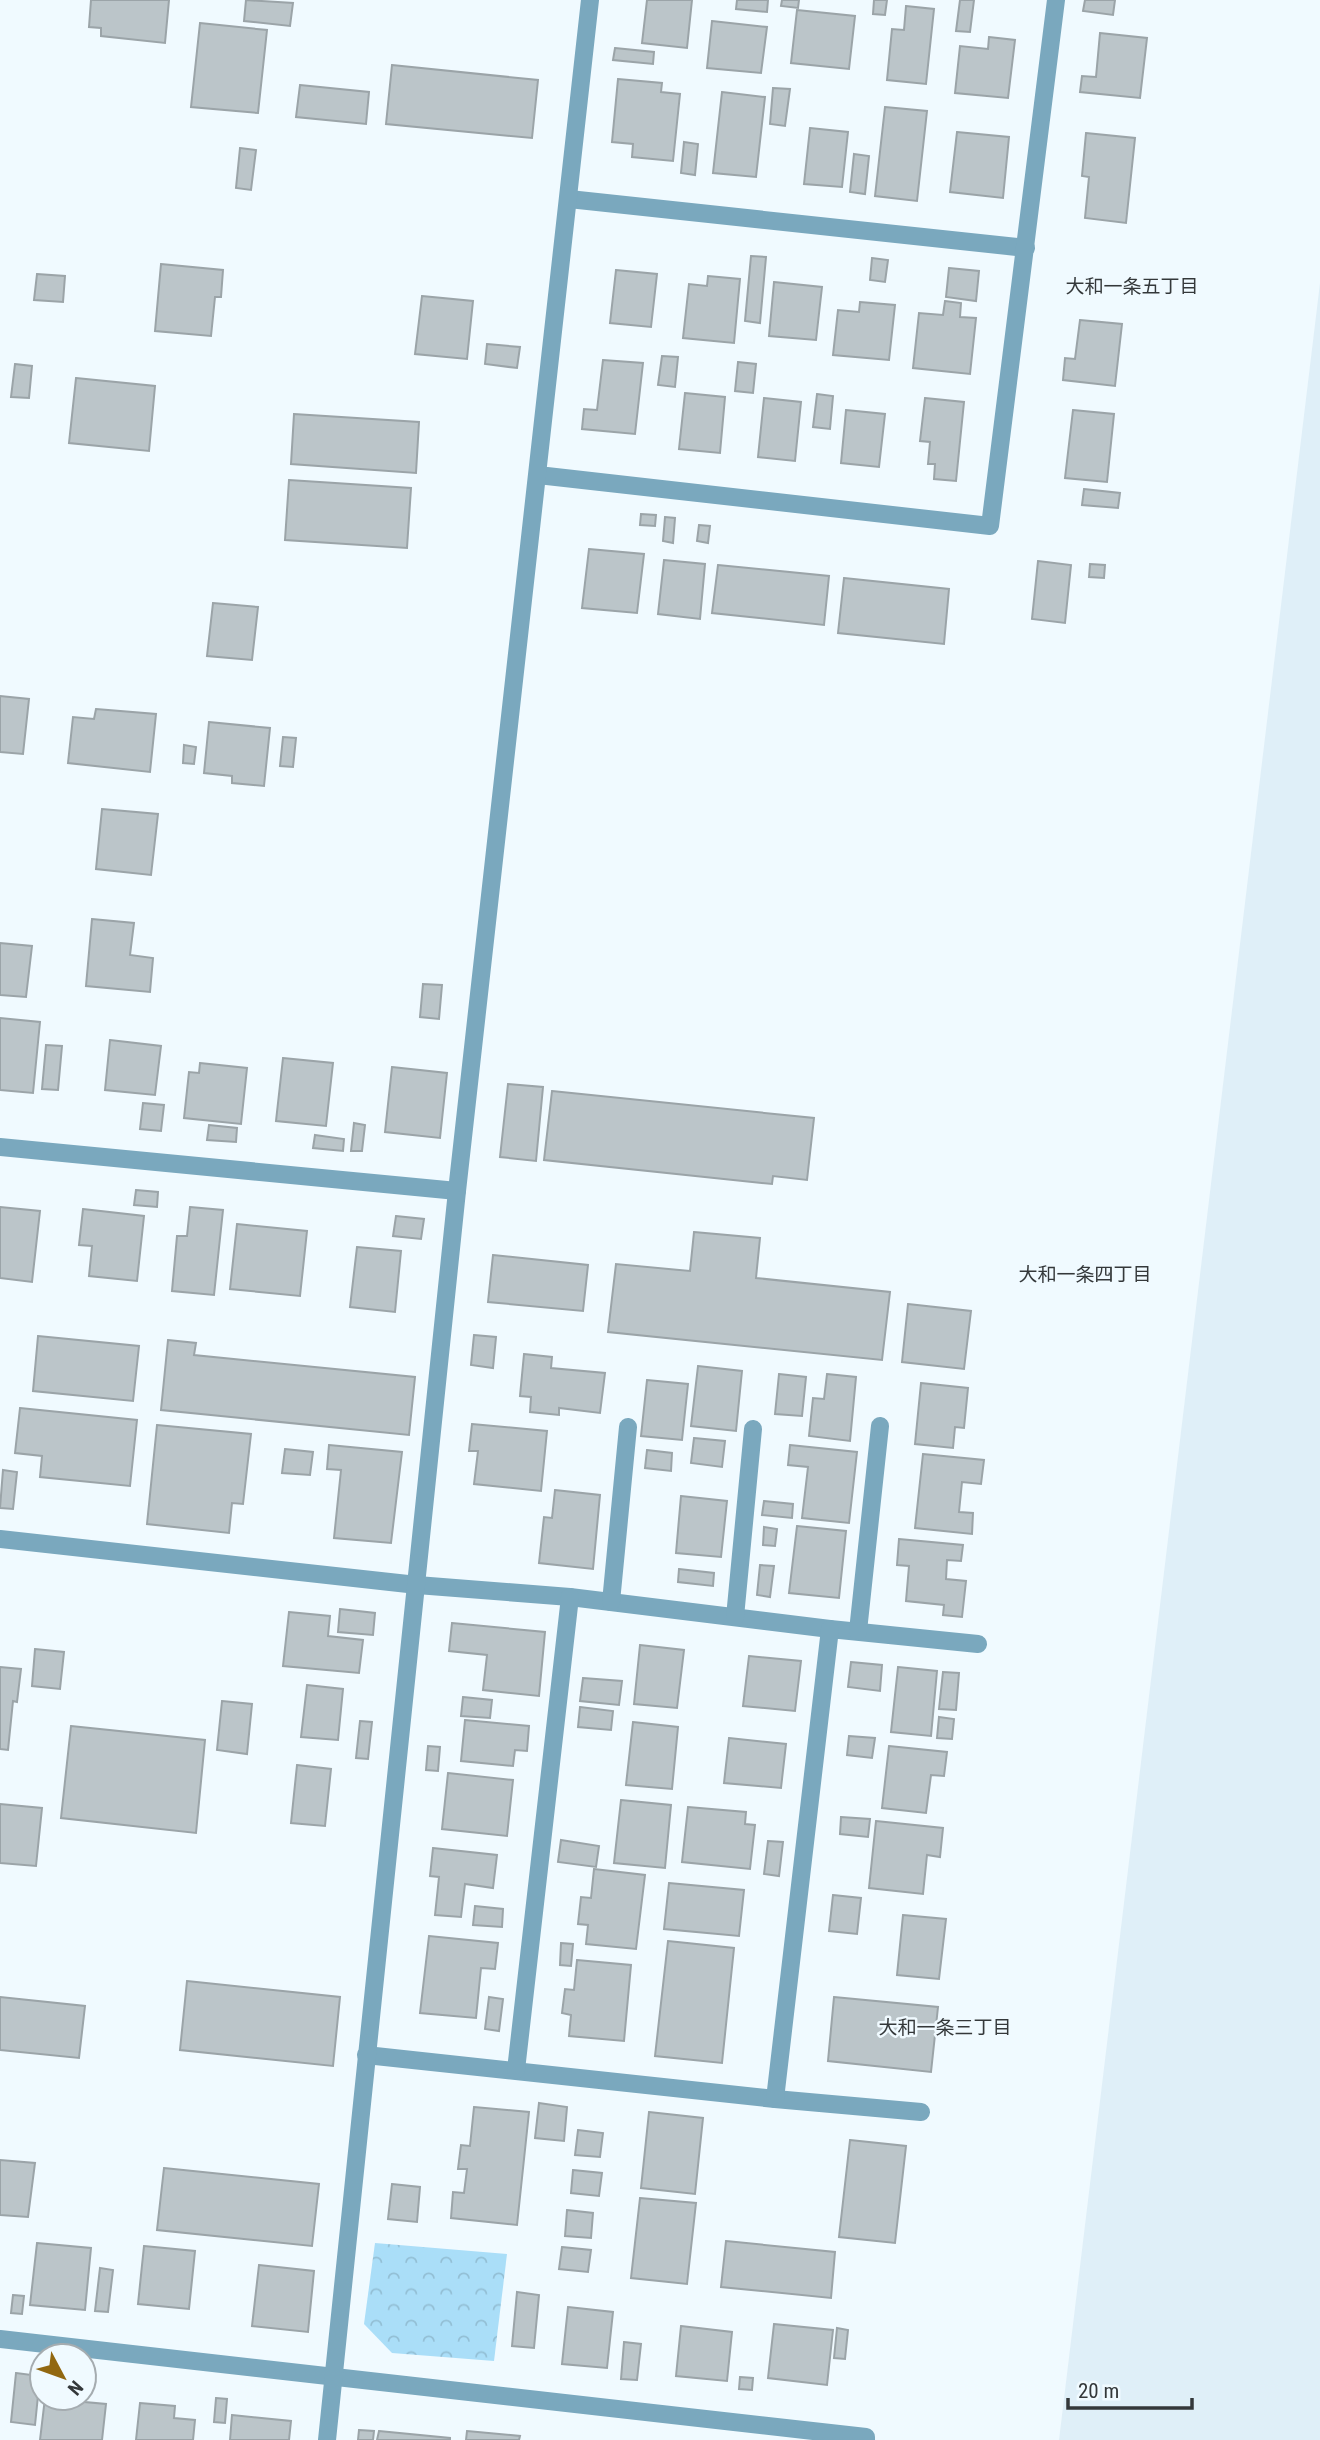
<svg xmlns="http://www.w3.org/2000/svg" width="1320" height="2440" font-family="'Roboto Condensed','Noto Sans JP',sans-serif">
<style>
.built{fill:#dfeff8}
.park{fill:url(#park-crowns)}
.building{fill:#bbc5c9;stroke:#9ba4a8;stroke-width:2}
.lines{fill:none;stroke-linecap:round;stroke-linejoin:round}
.minor{stroke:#7aa8be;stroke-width:18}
.labels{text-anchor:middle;stroke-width:5;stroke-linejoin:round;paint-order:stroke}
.neighbourhood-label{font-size:19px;fill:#34383a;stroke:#f0faff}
</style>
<defs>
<pattern id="park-crowns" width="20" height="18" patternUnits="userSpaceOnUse" patternTransform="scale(1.75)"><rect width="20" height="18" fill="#aadef8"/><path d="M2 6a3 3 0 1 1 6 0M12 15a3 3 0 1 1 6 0" fill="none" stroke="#93bfd5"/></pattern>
</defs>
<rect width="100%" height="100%" fill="#f0faff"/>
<!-- built -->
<polygon class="built" points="1320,283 1320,2440 1059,2440"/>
<!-- park -->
<polygon class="park" points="375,2243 507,2254 494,2361 392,2353 364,2324"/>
<!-- building -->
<g class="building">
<polygon points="91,0 169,0 165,43 101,36 101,28 89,27"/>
<polygon points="246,0 293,3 290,26 244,21"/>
<polygon points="647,0 692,0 687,48 642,43"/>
<polygon points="737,0 768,0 767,12 736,9"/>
<polygon points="782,0 799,0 798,8 781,6"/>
<polygon points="874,0 887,0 885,15 873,14"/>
<polygon points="960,0 974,0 970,32 956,31"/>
<polygon points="1085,0 1115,0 1113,15 1083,11"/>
<polygon points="906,6 934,9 926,84 887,80 892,29 904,30"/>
<polygon points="797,10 855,16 849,69 791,63"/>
<polygon points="712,21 767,27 761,73 707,68"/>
<polygon points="200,23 267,30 258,113 191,107"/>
<polygon points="1100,33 1147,38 1140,98 1080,92 1082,76 1096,77"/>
<polygon points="989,37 1015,40 1008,98 955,93 960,46 988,49"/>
<polygon points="615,48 654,52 653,64 613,60"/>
<polygon points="392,65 538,80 532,138 386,124"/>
<polygon points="618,79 662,83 661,92 680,94 673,161 632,157 633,144 612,142"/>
<polygon points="300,85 369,92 366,124 296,117"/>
<polygon points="773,88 790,89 785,126 770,124"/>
<polygon points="722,92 765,97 756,177 713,173"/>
<polygon points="885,107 927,111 917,201 875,196"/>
<polygon points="810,128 848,132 842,187 804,184"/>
<polygon points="957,132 1009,137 1003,198 950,192"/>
<polygon points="1086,133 1135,138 1126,223 1085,218 1089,177 1082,176"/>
<polygon points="684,142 698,144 695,175 681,173"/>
<polygon points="240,148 256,150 251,190 236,188"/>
<polygon points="854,154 869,156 865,194 850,192"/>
<polygon points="751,256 766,257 760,323 745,321"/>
<polygon points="872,258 888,260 885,282 870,280"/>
<polygon points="161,264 223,270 221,297 215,297 211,336 155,331"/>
<polygon points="949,268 979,271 976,301 946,297"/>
<polygon points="616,270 657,274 651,327 610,323"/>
<polygon points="37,274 65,276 63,302 34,300"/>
<polygon points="708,276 740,279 734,343 683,338 689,284 707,286"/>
<polygon points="774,282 822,287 816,340 769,336"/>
<polygon points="422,296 473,301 467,359 415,354"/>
<polygon points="945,301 961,303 960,317 976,318 970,374 913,368 919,313 943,315"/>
<polygon points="860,302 895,305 889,360 833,355 838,310 859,312"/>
<polygon points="1080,320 1122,324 1115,386 1063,380 1065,358 1075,359"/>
<polygon points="487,344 520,347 517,368 485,364"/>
<polygon points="662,356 678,357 675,387 658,385"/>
<polygon points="603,360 643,363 635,434 582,429 584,409 597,410"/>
<polygon points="738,362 756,364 753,393 735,391"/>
<polygon points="15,364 32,366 29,398 11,397"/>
<polygon points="76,378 155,386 149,451 69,443"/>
<polygon points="685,393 725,397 720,453 679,449"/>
<polygon points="817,394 833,396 830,429 813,427"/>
<polygon points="764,398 801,402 795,461 758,457"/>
<polygon points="925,398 964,402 956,481 934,479 935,464 928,464 930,442 920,441"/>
<polygon points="846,410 885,414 879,467 841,463"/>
<polygon points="1073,410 1114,414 1107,482 1065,478"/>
<polygon points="294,414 419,422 416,473 291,464"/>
<polygon points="289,480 411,488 407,548 285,540"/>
<polygon points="1084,489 1120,493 1118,508 1082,505"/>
<polygon points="641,514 656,515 655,526 640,525"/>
<polygon points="665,517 675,518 673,543 663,541"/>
<polygon points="699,525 710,526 708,543 697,541"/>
<polygon points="589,549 644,554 637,613 582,608"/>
<polygon points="664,560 705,564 700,619 658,614"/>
<polygon points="1038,561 1071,565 1065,623 1032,619"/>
<polygon points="1090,564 1105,565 1104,578 1089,577"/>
<polygon points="718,565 829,576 824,625 712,613"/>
<polygon points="844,578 949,589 944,644 838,633"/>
<polygon points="213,603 258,607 252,660 207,656"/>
<polygon points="0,696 29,699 23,754 0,752"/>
<polygon points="96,709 156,714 150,772 68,763 73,717 94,719"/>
<polygon points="209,722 270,728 264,786 232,783 232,776 204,773"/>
<polygon points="283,737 296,738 293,767 280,766"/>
<polygon points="184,745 196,747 194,764 183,763"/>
<polygon points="102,809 158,814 151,875 96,869"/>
<polygon points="92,919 134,923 130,955 153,958 150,992 86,986"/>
<polygon points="0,943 32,946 26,997 0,995"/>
<polygon points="423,984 442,985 439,1019 420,1017"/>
<polygon points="0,1018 40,1022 33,1093 0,1090"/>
<polygon points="110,1040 161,1046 155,1095 105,1090"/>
<polygon points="46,1045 62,1046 58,1090 42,1089"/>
<polygon points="283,1058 333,1063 326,1126 276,1121"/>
<polygon points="200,1063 247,1068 241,1124 184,1118 189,1072 199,1073"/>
<polygon points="392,1067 447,1073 440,1138 385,1132"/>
<polygon points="508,1084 543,1087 536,1161 500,1157"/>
<polygon points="552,1091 814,1118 807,1180 773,1176 772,1184 544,1160"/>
<polygon points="143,1103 164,1105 161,1131 140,1129"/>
<polygon points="354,1123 365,1125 362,1151 351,1151"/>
<polygon points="209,1125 237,1128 236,1142 207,1140"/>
<polygon points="315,1135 344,1139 343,1151 313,1148"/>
<polygon points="136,1190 158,1192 157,1207 134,1205"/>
<polygon points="0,1207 40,1211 32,1282 0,1278"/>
<polygon points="190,1207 223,1210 214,1295 172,1291 177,1236 187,1236"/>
<polygon points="83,1209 144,1216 137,1281 89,1276 92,1246 79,1245"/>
<polygon points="396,1216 424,1219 421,1239 393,1236"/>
<polygon points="237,1224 307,1231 300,1296 230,1289"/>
<polygon points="694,1232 760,1238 756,1278 890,1292 882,1360 608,1332 616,1264 690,1271"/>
<polygon points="357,1247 401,1251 395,1312 350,1307"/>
<polygon points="493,1255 588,1265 583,1311 488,1302"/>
<polygon points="908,1304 971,1311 964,1369 902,1362"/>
<polygon points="474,1335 496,1337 493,1368 471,1365"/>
<polygon points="38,1336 139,1346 133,1401 33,1391"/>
<polygon points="168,1340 196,1343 194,1355 415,1377 409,1435 161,1410"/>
<polygon points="524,1354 552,1357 551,1368 605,1373 600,1413 559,1408 559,1415 530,1412 531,1397 520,1396"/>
<polygon points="698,1366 742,1371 736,1431 691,1426"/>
<polygon points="779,1374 806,1377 802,1416 775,1414"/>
<polygon points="827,1374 856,1377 850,1441 809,1436 813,1398 824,1399"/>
<polygon points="647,1380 688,1384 682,1440 641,1436"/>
<polygon points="921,1383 968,1388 964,1428 955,1427 953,1448 915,1444"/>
<polygon points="20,1408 137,1420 130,1486 40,1477 42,1456 15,1453"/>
<polygon points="472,1424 547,1431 541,1491 474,1484 478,1451 469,1451"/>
<polygon points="157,1425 251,1434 243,1504 232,1503 229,1533 147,1524"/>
<polygon points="694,1438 725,1441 722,1467 691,1463"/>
<polygon points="329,1445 402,1452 391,1543 334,1538 341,1470 327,1469"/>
<polygon points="790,1445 857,1452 849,1523 802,1518 808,1467 788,1465"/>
<polygon points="285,1449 313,1452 310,1475 282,1473"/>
<polygon points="647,1450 672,1453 671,1471 645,1468"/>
<polygon points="923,1454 984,1460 981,1484 962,1482 959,1512 973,1513 972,1534 915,1528"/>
<polygon points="3,1470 17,1472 13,1509 0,1508"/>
<polygon points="555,1490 600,1495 593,1569 539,1563 544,1517 552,1518"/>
<polygon points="681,1496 727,1501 721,1557 676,1553"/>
<polygon points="764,1501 793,1504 792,1518 762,1515"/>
<polygon points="797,1526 846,1531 839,1598 789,1593"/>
<polygon points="764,1527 777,1529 775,1546 763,1545"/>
<polygon points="899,1539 963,1545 961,1561 947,1560 946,1579 966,1581 962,1617 943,1615 944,1605 906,1601 909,1566 897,1565"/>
<polygon points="760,1565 774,1566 770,1597 757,1595"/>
<polygon points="679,1569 714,1573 713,1586 678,1582"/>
<polygon points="340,1609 375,1613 373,1635 338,1632"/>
<polygon points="289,1612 330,1616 328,1636 363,1640 359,1673 283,1666"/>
<polygon points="452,1623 545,1632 539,1696 483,1690 487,1655 449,1651"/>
<polygon points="640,1645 684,1650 677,1708 634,1704"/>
<polygon points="35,1649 64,1652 60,1689 32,1686"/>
<polygon points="749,1656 801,1661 795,1711 743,1706"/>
<polygon points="851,1662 882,1665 880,1691 848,1687"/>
<polygon points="0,1667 21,1669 17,1702 13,1701 8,1750 0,1749"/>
<polygon points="898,1667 937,1671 931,1736 891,1732"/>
<polygon points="943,1672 959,1673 956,1710 939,1709"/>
<polygon points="583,1678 622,1681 619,1705 580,1701"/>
<polygon points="307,1685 343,1689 338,1740 301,1737"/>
<polygon points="463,1697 492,1700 490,1718 461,1716"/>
<polygon points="222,1701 252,1704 247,1754 217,1750"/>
<polygon points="580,1707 613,1711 611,1730 578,1727"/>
<polygon points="939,1717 954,1719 952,1739 937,1738"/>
<polygon points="465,1720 529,1726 527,1751 515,1750 513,1766 461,1761"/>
<polygon points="360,1721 372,1722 368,1759 356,1758"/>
<polygon points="633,1722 678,1727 672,1789 626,1785"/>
<polygon points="71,1726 205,1740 196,1833 61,1818"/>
<polygon points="849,1736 875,1738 872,1758 847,1755"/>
<polygon points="729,1738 786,1744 781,1788 724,1783"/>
<polygon points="428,1746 440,1747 438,1771 426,1770"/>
<polygon points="889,1746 947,1752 944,1776 931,1775 926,1813 882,1808"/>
<polygon points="297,1765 331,1769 325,1826 291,1823"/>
<polygon points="448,1773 513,1780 507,1836 442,1829"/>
<polygon points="621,1800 671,1805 665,1868 614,1863"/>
<polygon points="0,1804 42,1808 36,1866 0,1863"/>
<polygon points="688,1807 746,1812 745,1824 755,1825 750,1869 682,1862"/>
<polygon points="841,1817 870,1819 868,1837 840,1834"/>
<polygon points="876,1821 943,1828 940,1857 927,1855 923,1894 869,1888"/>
<polygon points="561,1840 599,1846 596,1867 558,1862"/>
<polygon points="768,1841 783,1842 779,1876 764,1874"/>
<polygon points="433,1848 497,1855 493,1888 465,1884 461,1917 435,1915 439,1877 430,1876"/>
<polygon points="594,1869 645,1875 636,1949 586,1944 588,1925 578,1924 581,1897 591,1898"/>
<polygon points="669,1883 744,1890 739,1936 664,1929"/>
<polygon points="833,1895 861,1898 857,1934 829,1931"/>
<polygon points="475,1906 503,1909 502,1927 473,1925"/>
<polygon points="903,1915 946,1919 939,1979 897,1975"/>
<polygon points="429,1936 498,1943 495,1969 481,1968 476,2018 420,2013"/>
<polygon points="668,1941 734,1948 722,2063 655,2056"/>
<polygon points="561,1943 573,1944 571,1966 560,1965"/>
<polygon points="577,1960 631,1965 624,2041 569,2036 571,2015 562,2013 565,1989 574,1990"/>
<polygon points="187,1981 340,1997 333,2066 180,2050"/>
<polygon points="0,1997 85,2006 79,2058 0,2050"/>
<polygon points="489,1997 503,1999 499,2031 485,2029"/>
<polygon points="834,1997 938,2007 931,2072 828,2061"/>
<polygon points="539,2103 567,2107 564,2141 535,2138"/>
<polygon points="474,2107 529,2112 517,2225 451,2218 453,2192 464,2193 467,2169 458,2169 461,2145 470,2146"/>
<polygon points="649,2112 703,2118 695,2194 641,2188"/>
<polygon points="578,2130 603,2133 600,2157 575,2155"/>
<polygon points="850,2140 906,2146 895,2243 839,2237"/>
<polygon points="0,2160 35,2163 28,2217 0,2215"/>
<polygon points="164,2168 319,2184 312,2246 157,2230"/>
<polygon points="573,2170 602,2173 599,2196 571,2193"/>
<polygon points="392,2184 420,2187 417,2222 388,2219"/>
<polygon points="640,2198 696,2203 687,2284 631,2278"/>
<polygon points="567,2210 593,2213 591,2238 565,2236"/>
<polygon points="726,2241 835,2252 831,2298 721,2287"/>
<polygon points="37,2243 91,2248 85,2310 30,2305"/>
<polygon points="144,2246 195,2251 189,2309 138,2304"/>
<polygon points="562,2247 591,2250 588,2272 559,2269"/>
<polygon points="259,2265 314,2271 308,2332 252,2326"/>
<polygon points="100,2268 113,2270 108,2312 95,2311"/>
<polygon points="517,2292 539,2295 534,2348 512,2346"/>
<polygon points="13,2295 24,2296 22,2314 11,2313"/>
<polygon points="568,2307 613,2312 607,2368 562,2364"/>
<polygon points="774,2324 833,2330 827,2385 768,2378"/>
<polygon points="681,2326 732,2332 727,2381 676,2376"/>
<polygon points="837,2328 848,2330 845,2359 834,2358"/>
<polygon points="624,2342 641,2344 637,2380 621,2379"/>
<polygon points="16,2373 40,2376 35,2425 11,2422"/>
<polygon points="740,2377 753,2378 752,2390 739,2389"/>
<polygon points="84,2393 86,2393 85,2402 106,2404 102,2440 40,2440 45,2398 84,2398"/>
<polygon points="216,2398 227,2399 225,2423 214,2422"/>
<polygon points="140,2403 175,2406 174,2418 195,2420 193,2440 136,2440"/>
<polygon points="232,2415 291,2421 289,2440 230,2440"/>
<polygon points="359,2430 374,2431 373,2440 358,2440"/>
<polygon points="379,2431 450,2438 450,2440 377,2440"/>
<polygon points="467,2431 520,2436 519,2440 466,2440"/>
</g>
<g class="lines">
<!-- minor -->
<g class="minor">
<polyline points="569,199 1026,248"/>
<polyline points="538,475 990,526 1056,0"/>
<polyline points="0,1147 457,1191"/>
<polyline points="0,1539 417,1585 570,1597 830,1629 978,1644"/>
<polyline points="611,1602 628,1427"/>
<polyline points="735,1617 753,1429"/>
<polyline points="858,1631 880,1426"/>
<polyline points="366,2055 775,2099 921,2112"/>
<polyline points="516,2070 570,1597"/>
<polyline points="775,2099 830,1629"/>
<polyline points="0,2339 866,2437 866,2440"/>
<polyline points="327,2440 457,1191 590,0"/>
</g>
</g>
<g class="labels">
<!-- neighbourhood labels -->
<g class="neighbourhood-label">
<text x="1132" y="293">大和一条五丁目</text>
<text x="1085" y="1281">大和一条四丁目</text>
<text x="945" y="2034">大和一条三丁目</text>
</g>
</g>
<!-- north arrow -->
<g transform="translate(63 2377) rotate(131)"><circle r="33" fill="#f0faff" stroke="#a5acb0" stroke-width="2"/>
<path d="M0-5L12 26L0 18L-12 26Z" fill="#926811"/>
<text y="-10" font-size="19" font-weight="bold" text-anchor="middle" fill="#34383a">N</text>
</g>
<!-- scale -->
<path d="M1068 2398v10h124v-10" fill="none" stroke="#34383a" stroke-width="3.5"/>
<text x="1078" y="2398" font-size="21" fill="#34383a" stroke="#f0faff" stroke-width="5" paint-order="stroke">20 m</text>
</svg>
